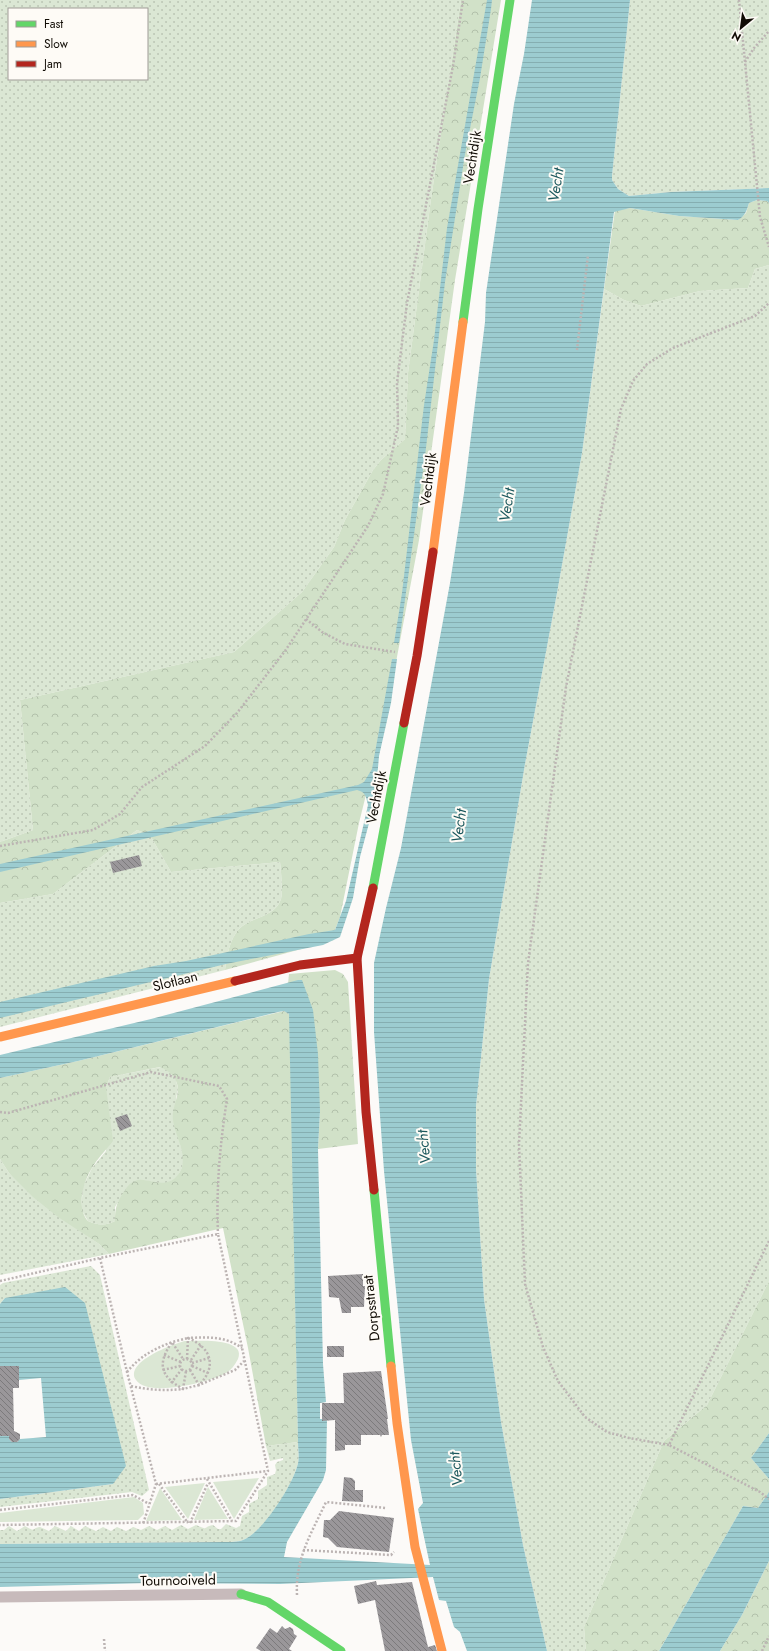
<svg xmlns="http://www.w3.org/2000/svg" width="769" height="1651" font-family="Jost,sans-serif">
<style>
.grass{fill:url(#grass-dots);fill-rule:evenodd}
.forest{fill:url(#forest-crowns);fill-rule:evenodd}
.garden{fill:#dbe7d4}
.water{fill:url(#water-rules)}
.building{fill:url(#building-back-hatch)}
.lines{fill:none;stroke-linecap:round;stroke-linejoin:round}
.path{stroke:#bcb4b3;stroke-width:2.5;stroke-dasharray:2 2;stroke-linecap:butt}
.lane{stroke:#c7babb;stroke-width:11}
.fast{stroke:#63d668;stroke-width:9}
.slow{stroke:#ff974d;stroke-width:9}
.jam{stroke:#b3261e;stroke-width:9}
.labels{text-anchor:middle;stroke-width:4;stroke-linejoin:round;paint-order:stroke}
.street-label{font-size:14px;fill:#110c05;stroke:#fefbf6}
.water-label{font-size:15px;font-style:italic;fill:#1c585d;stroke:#fefbf6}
</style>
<defs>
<pattern id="grass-dots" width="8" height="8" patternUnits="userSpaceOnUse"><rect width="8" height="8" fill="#dbe7d4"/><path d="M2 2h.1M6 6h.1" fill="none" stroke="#bbc5b4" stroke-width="1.8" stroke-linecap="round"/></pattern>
<pattern id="forest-crowns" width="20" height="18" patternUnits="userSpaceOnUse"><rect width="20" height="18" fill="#d1e1c8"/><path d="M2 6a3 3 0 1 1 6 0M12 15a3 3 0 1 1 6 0" fill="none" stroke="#b2c0aa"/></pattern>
<pattern id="water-rules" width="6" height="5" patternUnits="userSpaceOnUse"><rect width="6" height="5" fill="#9cccd0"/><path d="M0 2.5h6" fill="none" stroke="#85aeb1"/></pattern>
<pattern id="building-back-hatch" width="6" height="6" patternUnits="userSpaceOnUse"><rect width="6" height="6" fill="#9a979a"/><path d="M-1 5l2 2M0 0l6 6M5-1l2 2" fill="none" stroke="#7c7a7c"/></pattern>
</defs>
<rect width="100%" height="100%" fill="#fcfaf8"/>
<!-- grass -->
<g class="grass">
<path d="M0,0H461L431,199L408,373L405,439L381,460L373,470L345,520L334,547L302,592L234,652L20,700L33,830L0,842ZM9,9H147V79H9Z"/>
<polygon points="630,0 769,0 769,188 671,192 629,196 618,189 612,180 612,176"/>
<polygon points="769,265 769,1281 707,1405 664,1441 584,1627 586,1651 547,1651 523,1545 501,1422 484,1299 476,1169 476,1106 489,979 525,764 557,593 582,453 604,289 624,300 641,306 700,291 748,288 755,269"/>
<path d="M137,830L150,835L171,872L280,862C281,870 283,893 281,899C276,917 250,917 239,929C229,941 227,955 225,970L0,1027V903L53,894Z"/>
<path d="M161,1067L169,1071L176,1080L178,1089L176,1098L180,1143L184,1161L181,1170L177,1177L168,1183H158L143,1180L129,1185L115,1207V1221C106,1226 97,1225 88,1221L81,1209L83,1187L92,1168L106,1151V1087L110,1077Z"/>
<polygon points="0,1159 9,1173 77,1229 99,1244 109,1254 0,1275"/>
<polygon points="91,1266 100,1275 149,1490 142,1496 132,1492 0,1507 0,1499 113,1484 5,1298 0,1304 0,1285 3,1283"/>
<path d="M298,1442C298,1450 300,1459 297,1467C291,1487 264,1532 243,1540C238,1542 231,1542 225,1542L0,1544V1530H4L9,1526L17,1531L25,1526C37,1533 31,1528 40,1527L49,1531L55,1526L66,1531L71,1526L79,1531L85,1526L96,1531L103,1527L111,1531L117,1527L126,1531C137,1526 129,1526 141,1530L149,1526L157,1530L165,1526L172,1530L181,1525L188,1529L196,1525C210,1531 202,1527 213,1525L218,1529H221L226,1524L236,1528L240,1526L242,1516L249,1512V1504L258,1499V1491L267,1485V1477L275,1474L276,1470L275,1465L277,1462L283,1460V1458L270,1461L266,1446Z"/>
</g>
<!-- forest -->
<g class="forest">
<path d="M461,0H501L455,280L419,540L387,710L359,823L340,917L335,930L334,940L225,970C227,955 229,941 239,929C250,917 276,917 281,899C283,893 281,870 280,862L171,872L150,835L137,830L53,894L0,903V842L33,830L20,700L234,652L302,592L334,547L345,520L373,470L381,460L405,439L408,373L431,199Z"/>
<polygon points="757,200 767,201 769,203 769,265 755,269 748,288 700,291 641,306 624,300 604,289 615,210 630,208 679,216 738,220 746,213 749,203"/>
<polygon points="335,970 343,974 348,982 358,1144 318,1149 320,1111 288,984 289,974"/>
<path d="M284,1011L289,1014L290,1019L298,1442L266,1446L248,1348L223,1228L109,1254L99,1244L58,1217L33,1197L9,1173L0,1159V1078L78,1061ZM160,1067C167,1070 173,1074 176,1081C182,1094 171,1106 173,1120C175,1137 192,1161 176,1177C161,1191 146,1174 133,1182C128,1184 126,1189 123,1193C116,1204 115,1209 115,1221C106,1226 97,1225 88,1221C76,1208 83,1182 92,1168C97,1159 106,1150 113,1141L106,1087L110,1077Z"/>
<polygon points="769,1281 769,1433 751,1458 769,1479 769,1492 758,1508 743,1506 659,1651 586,1651 584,1627 664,1441 707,1405"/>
<polygon points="769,1561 769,1651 720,1651 742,1615"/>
</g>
<!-- garden -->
<g class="garden">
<path d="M185,1341C196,1341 247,1337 238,1359C235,1365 231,1370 226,1373C210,1382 148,1398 136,1380C124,1362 173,1344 185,1341Z"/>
<polygon points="259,1478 234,1519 213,1482"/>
<polygon points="205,1483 188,1519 165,1487"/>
<polygon points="208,1487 228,1519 194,1520"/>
<polygon points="160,1488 182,1520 146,1521"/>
<polygon points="134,1497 143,1503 144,1514 138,1520 0,1522 0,1513"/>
</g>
<!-- water -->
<g class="water">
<polygon points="487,0 492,0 491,9 480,78 465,154 445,282 426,448 399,643 394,643 402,593 424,405 434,340 447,228"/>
<path d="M532,0H630L612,176V180L618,189L629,196L671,192L769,188V203L767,201L757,200L749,203C747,210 745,216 738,220L679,216L630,208L614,212L582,453L557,593L525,764L489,979L476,1106V1169L484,1299L501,1422L523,1545L547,1651H467L460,1632L454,1627L446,1601L439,1600L433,1577L280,1584L149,1583L0,1587V1544L225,1542C230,1542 238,1542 243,1540C263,1532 291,1487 297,1467C300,1459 298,1450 298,1442L289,1014L284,1011L278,1012L78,1061L0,1078V1055L151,1019L298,980H302L313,1010L318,1054L320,1111L318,1149L323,1364L326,1402L320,1403V1419H327L326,1470L323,1480L287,1542L284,1557L430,1565L418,1509L423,1503L411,1440L384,1171L374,1032V963L386,908L401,848L450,583L464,493L485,322L486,293L514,104L524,54Z"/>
<path d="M392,659H397L391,703L379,756L376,791L372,812L360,857L353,898L340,937L323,945L226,964L0,1018V1002L154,966L186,961L309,934L335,930L346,901L368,805C366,797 366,792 357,790L0,872V864L358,785L364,782L372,769Z"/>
<polygon points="65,1287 85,1303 126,1466 113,1484 0,1499 0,1436 9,1436 9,1439 12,1442 17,1442 20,1439 46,1437 41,1378 19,1380 0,1366 0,1304 5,1298"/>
<polygon points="769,1433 769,1479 751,1458"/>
<polygon points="769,1492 769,1561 742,1615 720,1651 659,1651 743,1506 758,1508"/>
</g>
<!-- building -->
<g class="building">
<polygon points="139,855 142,866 113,873 110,862"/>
<polygon points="127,1114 132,1126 120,1131 115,1118"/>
<polygon points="363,1274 363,1286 365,1286 364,1307 351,1307 351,1313 342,1313 339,1298 329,1297 328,1276"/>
<rect x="327" y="1346" width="17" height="11"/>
<polygon points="0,1366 19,1366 19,1388 13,1388 14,1431 20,1434 20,1439 17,1442 12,1442 9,1439 9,1436 0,1436"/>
<polygon points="381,1371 388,1419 376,1419 387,1419 389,1435 382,1435 381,1437 380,1435 361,1435 361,1445 345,1445 345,1450 335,1451 335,1420 322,1421 322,1403 344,1403 343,1373"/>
<polygon points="344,1477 352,1478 355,1481 355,1490 363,1490 363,1502 342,1501"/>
<polygon points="339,1511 394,1518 389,1552 337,1547 328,1538 323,1537 324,1520 330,1520"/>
<polygon points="376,1581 377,1585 412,1582 428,1647 435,1645 437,1651 385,1651 375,1600 358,1604 354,1586"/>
<polygon points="282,1626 285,1629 290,1627 293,1629 294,1634 297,1636 289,1649 292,1651 261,1651 256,1648 270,1628 277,1633"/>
</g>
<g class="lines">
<!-- path -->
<g class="path">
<polyline points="739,0 760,217 769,247"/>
<polyline points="745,62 754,48 769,31"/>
<polyline points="577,350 588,255"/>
<polyline points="306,619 322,632 345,644 395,652"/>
<polyline points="0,846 93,830 120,814 142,787 205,746 237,713 285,651 368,526 383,494 398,426 397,383 407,303 453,66 463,0"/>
<path d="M0,1112L8,1113L151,1072L219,1086L227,1099C220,1144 216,1188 218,1234"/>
<polyline points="769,1241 669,1445 760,1492 769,1499"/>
<polyline points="100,1258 127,1372 156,1484 143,1524"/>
<polyline points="0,1281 100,1258 218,1234 268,1471 236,1521 0,1525"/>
<path d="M188,1338C212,1348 217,1367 199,1385L183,1389C160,1376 157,1364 172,1342Z"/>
<polyline points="164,1355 181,1362"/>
<circle cx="186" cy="1365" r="6"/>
<path d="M187,1359L188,1338C208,1337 225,1336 242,1348"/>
<polyline points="191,1360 201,1345"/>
<polyline points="192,1363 209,1358"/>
<polyline points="192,1366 208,1373"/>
<polyline points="163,1370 180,1366"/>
<polyline points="190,1370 199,1385 235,1370 244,1361"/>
<path d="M127,1372C140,1356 154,1349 172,1342L183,1359"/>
<polyline points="171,1383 182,1369"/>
<path d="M131,1386C149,1390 164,1391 183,1389L186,1371"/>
<polyline points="669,1445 629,1438 607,1432 585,1417 558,1381 543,1347 525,1284 519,1144 528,963 566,687 621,409 633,381 647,364 673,348 755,316 769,303"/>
<polyline points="207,1479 232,1521"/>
<polyline points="156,1484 267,1471"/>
<polyline points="159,1484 188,1523"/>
<polyline points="0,1510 133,1495 149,1504"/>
<polyline points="190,1523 208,1483"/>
<polyline points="303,1550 391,1555 394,1552"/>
<path d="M297,1595C295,1559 311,1534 326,1502L386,1508"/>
<polyline points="104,1639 105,1651"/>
<polyline points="762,1651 769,1636"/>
</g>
<!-- lane -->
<polyline class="lane" points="0,1597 241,1594"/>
<!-- fast -->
<g class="fast">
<polyline points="463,322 478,209 510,0"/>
<polyline points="373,888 404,723"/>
<polyline points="374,1190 391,1366"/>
<polyline points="241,1594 268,1602 341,1651"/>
</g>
<!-- slow -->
<g class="slow">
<polyline points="433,552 463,322"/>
<polyline points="0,1037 235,981"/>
<polyline points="391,1366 397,1423 415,1547 442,1651"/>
</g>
<!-- jam -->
<g class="jam">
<polyline points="404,723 417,656 433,552"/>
<polyline points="373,888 357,958 366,1112 374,1190"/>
<polyline points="235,981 300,965 357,958"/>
</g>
</g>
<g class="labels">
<!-- street labels -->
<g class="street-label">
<text transform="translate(472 157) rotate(-81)" y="5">Vechtdijk</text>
<text transform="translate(428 479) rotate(-83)" y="5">Vechtdijk</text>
<text transform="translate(376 797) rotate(-79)" y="5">Vechtdijk</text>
<text transform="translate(175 981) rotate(-14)" y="5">Slotlaan</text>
<text transform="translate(371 1308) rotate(-96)" y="5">Dorpsstraat</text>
<text transform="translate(178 1580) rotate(-1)" y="5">Tournooiveld</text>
</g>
<!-- water labels -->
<g class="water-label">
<text transform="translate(556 185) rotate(-81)" y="5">Vecht</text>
<text transform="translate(507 505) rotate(-81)" y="5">Vecht</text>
<text transform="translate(459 826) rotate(-82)" y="5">Vecht</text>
<text transform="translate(424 1147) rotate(-96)" y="5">Vecht</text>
<text transform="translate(456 1469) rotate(-96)" y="5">Vecht</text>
</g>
</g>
<!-- legend -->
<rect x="8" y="8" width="140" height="72" fill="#fefbf6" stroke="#9f9b96"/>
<rect x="16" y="21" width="20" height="6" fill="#63d668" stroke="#9f9b96"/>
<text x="44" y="28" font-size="12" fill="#110c05">Fast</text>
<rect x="16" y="41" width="20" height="6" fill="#ff974d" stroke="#9f9b96"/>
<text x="44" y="48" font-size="12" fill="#110c05">Slow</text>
<rect x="16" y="61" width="20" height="6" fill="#b3261e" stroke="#9f9b96"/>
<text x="44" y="68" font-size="12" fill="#110c05">Jam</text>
<!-- north arrow -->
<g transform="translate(741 28) rotate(209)" stroke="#fefbf6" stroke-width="3" paint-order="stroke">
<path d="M0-3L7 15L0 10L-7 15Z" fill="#110c05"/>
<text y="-6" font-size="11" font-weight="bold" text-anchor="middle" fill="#110c05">N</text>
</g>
</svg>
